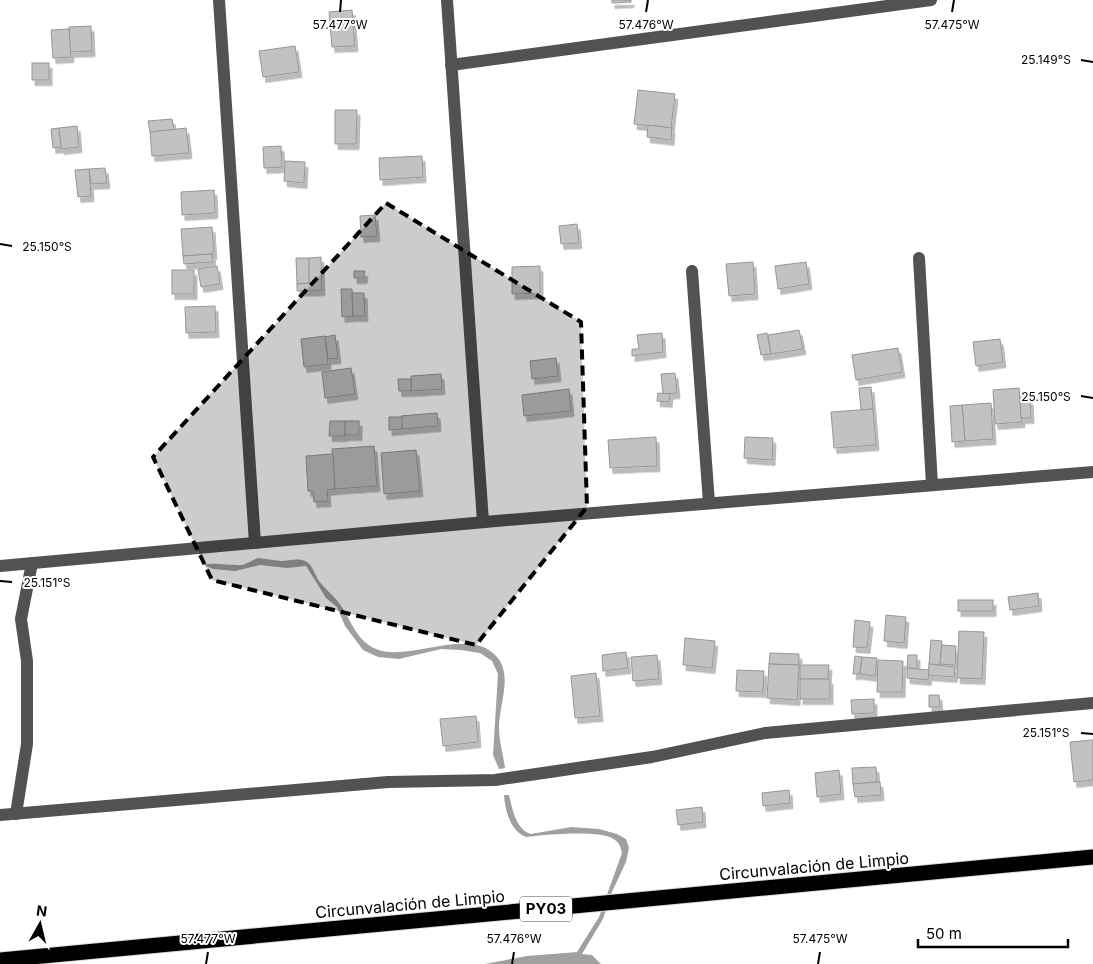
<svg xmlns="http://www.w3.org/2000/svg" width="1093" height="964" font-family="Inter,sans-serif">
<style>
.water{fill:#a0a0a0}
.building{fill:#c2c2c2;stroke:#969696;filter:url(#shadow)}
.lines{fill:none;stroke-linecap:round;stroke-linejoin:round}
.highway-casing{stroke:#dbdbdb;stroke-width:17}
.minor{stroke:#525252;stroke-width:12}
.highway{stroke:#000;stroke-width:15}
.marked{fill:#000;fill-opacity:0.2;stroke:#000;stroke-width:4;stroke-dasharray:10 6;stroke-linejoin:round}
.ticks{fill:none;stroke:#000;stroke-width:2}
.labels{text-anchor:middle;stroke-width:4;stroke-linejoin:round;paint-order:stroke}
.shield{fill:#fff;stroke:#4c4c4c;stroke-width:1}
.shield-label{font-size:15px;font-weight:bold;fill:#000}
.street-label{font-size:16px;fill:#000;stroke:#fff}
.ticks-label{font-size:12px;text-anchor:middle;fill:#000;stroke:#fff;stroke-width:4;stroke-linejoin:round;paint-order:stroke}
</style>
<defs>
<filter id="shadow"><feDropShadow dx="3" dy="5.5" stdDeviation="0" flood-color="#0004"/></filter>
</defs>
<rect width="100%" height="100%" fill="#fff"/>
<!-- water -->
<g class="water">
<path d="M258,558C266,559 273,560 281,561C289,561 298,557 307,562C313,566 315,575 319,581C325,589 333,595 339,603C352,620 355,640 376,649C408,663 470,625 497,657C513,675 499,705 499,727C499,741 503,754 505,768L499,769L493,755L498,674L492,661L480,653L461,650L441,649L399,659L378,657L363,650L345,626L337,607L326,598L306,566L287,568L260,565L235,571L213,569L204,565C210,562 233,566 242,565C247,564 253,560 258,558Z"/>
<path d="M504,795H509C512,808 516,830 531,834L571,827L599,829L617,834L626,839L629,848L626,862L611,894L603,919L582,954L592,955L601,964H485L527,956L577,952L599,917L622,853C621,848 620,844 615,840C602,829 544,835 526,837C510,831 505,810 504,795Z"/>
</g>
<!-- building -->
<g class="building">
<polygon points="612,0 631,0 631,2 612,3"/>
<polygon points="352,10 355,46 332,47 329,12"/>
<polygon points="91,26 92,51 70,52 69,27"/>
<polygon points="69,29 71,57 53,58 51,30"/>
<polygon points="295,46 299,72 263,77 259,51"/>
<rect x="32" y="63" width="17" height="17"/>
<polygon points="638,90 675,94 671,128 634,124"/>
<polygon points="335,110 357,110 356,144 335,144"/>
<polygon points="172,119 174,130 150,132 148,121"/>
<polygon points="648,125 672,128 671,140 647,137"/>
<polygon points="77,126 79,147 61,149 59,128"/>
<polygon points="59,128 61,147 53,148 51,129"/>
<polygon points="186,128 189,153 152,156 150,132"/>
<polygon points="281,146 282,167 264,168 263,147"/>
<polygon points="422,156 423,177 380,180 379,158"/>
<polygon points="285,161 305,162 304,183 284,181"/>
<polygon points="105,168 107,183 91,184 89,169"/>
<polygon points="89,169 91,196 78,197 75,170"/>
<polygon points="214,190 215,213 182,215 181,192"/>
<polygon points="375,215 377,236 361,237 360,216"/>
<polygon points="577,224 579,243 561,244 559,226"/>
<polygon points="212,227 214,254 183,256 181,229"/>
<polygon points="212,254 213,262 184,264 183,256"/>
<polygon points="321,257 322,290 297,291 297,284 309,283 309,258"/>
<polygon points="296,258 309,258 309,283 297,284"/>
<polygon points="753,262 755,294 729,296 726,264"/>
<polygon points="806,262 809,284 778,289 775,266"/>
<polygon points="217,266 220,284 201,287 198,269"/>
<polygon points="540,266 540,293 512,294 512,267"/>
<rect x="172" y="270" width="22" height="24"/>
<polygon points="354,271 365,271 364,278 354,278"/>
<polygon points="341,289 352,289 353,316 342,317"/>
<polygon points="352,293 364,293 365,316 353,316"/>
<polygon points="215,306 216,332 186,333 185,307"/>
<polygon points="799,330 803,349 771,354 768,335"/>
<polygon points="662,333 663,352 632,356 632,349 639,349 637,335"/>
<polygon points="767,333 771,354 761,355 757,335"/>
<polygon points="335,335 338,358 328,359 325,337"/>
<polygon points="325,336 328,364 304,367 301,339"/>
<polygon points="1000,339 1003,362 976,366 973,342"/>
<polygon points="898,348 902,372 856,380 852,355"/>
<polygon points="556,358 558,376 532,379 530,361"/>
<polygon points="351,368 355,394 325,398 322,372"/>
<polygon points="675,373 677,393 663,394 661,374"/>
<polygon points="441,374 442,389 411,391 411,376"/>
<polygon points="398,379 411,379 411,391 399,391"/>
<polygon points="871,387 873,409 861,410 859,388"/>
<polygon points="1019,388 1022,422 995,424 993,390"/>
<polygon points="569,389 571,411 524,416 522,395"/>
<polygon points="658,393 670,394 669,402 657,401"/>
<polygon points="1030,399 1031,418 1021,418 1020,400"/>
<polygon points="991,403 993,439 965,441 962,405"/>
<polygon points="962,405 965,441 952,442 950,406"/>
<polygon points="873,409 876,445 834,448 831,412"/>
<polygon points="437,413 438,426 402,429 401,416"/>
<polygon points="389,417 402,417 402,429 389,430"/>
<polygon points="330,421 345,421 345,436 329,436"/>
<rect x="345" y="421" width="14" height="14"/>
<polygon points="656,437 657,466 610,468 608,440"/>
<polygon points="745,437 773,438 772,460 744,458"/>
<polygon points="374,446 377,486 335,489 332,449"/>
<polygon points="416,450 420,491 384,494 381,453"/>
<polygon points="333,454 335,489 327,490 328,501 314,502 313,491 308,491 306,456"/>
<polygon points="1038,593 1039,606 1010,610 1008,597"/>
<rect x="958" y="600" width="35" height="11"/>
<polygon points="886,615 906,617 904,643 884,641"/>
<polygon points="855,620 870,622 867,648 853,647"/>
<polygon points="959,631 984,632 982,679 957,678"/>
<polygon points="685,638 715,641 712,668 683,665"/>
<polygon points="931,640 942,641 940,665 929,664"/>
<polygon points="942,645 956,646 955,665 940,664"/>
<polygon points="626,652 628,668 603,671 602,655"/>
<polygon points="770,653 799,654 799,665 769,664"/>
<polygon points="657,655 659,679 633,681 631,657"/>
<polygon points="908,655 917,655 917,669 907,668"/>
<polygon points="855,656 862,657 860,674 853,674"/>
<polygon points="862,657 877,658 875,676 860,674"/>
<polygon points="878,660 903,661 902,692 877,692"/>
<polygon points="769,664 799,665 797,700 767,698"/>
<polygon points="929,664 955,667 954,677 928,675"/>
<polygon points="800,665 829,665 828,679 800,679"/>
<polygon points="907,668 929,670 928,680 907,678"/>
<polygon points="737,670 764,671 763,692 736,691"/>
<polygon points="596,673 600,716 575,718 571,676"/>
<rect x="800" y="679" width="30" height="20"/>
<polygon points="929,695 939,695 940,707 929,707"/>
<polygon points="874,699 874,713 852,714 851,700"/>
<polygon points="476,716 478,742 443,746 440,719"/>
<polygon points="1093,740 1093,780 1074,782 1070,742"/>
<polygon points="876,767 877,782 853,784 852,768"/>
<polygon points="839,770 841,794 817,797 815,773"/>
<polygon points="877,782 880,782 881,795 855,797 853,784"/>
<polygon points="789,790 790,803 763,806 762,793"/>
<polygon points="702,807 703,822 678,825 676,810"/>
</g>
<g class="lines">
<!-- highway casing -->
<g class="highway-casing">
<polyline id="highway" points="0,960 1093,857"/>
</g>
<!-- minor -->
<g class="minor">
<polyline points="219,0 255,543"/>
<polyline points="447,0 483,522"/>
<polyline points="451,65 931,0"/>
<polyline points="919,258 932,485"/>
<polyline points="692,271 709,503"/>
<polyline points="0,566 496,521 1093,472"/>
<polyline points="16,814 27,744 27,661 21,619 32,563"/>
<polyline points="0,815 388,782 495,780 652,757 765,733 1093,703"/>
</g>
<!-- highway -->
<use href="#highway" class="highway"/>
</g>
<!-- marked area -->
<path class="marked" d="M386,203L581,322L587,507L476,645L212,580L153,457Z"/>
<!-- ticks -->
<path class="ticks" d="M340,12L341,0M646,12L648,0M952,12L954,0M1081,60L1093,62M0,244L12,246M1081,396L1093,398M0,581L12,582M1081,733L1093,734M206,964L208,952M512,964L514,952M818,964L820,952"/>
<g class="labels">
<!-- shield labels -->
<rect class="shield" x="520" y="896.5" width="52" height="25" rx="4"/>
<g class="shield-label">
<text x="546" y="914">PY03</text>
</g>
<!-- street labels -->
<g class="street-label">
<text transform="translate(814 866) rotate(-5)" y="6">Circunvalación de Limpio</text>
<text transform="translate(410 904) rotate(-5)" y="6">Circunvalación de Limpio</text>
</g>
</g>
<g class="ticks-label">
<text x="340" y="29">57.477°W</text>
<text x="646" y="29">57.476°W</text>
<text x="952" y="29">57.475°W</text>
<text x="1046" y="64">25.149°S</text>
<text x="47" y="251">25.150°S</text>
<text x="1046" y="401">25.150°S</text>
<text x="47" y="587">25.151°S</text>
<text x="1046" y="737">25.151°S</text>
<text x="208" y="943">57.477°W</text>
<text x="514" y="943">57.476°W</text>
<text x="820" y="943">57.475°W</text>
</g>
<!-- north arrow -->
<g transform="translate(40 924) rotate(8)" stroke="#ffffff" stroke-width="4" paint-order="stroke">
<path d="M0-4L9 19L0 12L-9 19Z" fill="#000000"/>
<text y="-8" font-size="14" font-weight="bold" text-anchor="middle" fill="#000000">N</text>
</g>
<!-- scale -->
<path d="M918 939v8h150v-8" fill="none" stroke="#000000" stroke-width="2.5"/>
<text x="926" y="939" font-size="15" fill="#000000" stroke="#ffffff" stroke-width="4" paint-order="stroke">50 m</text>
</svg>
